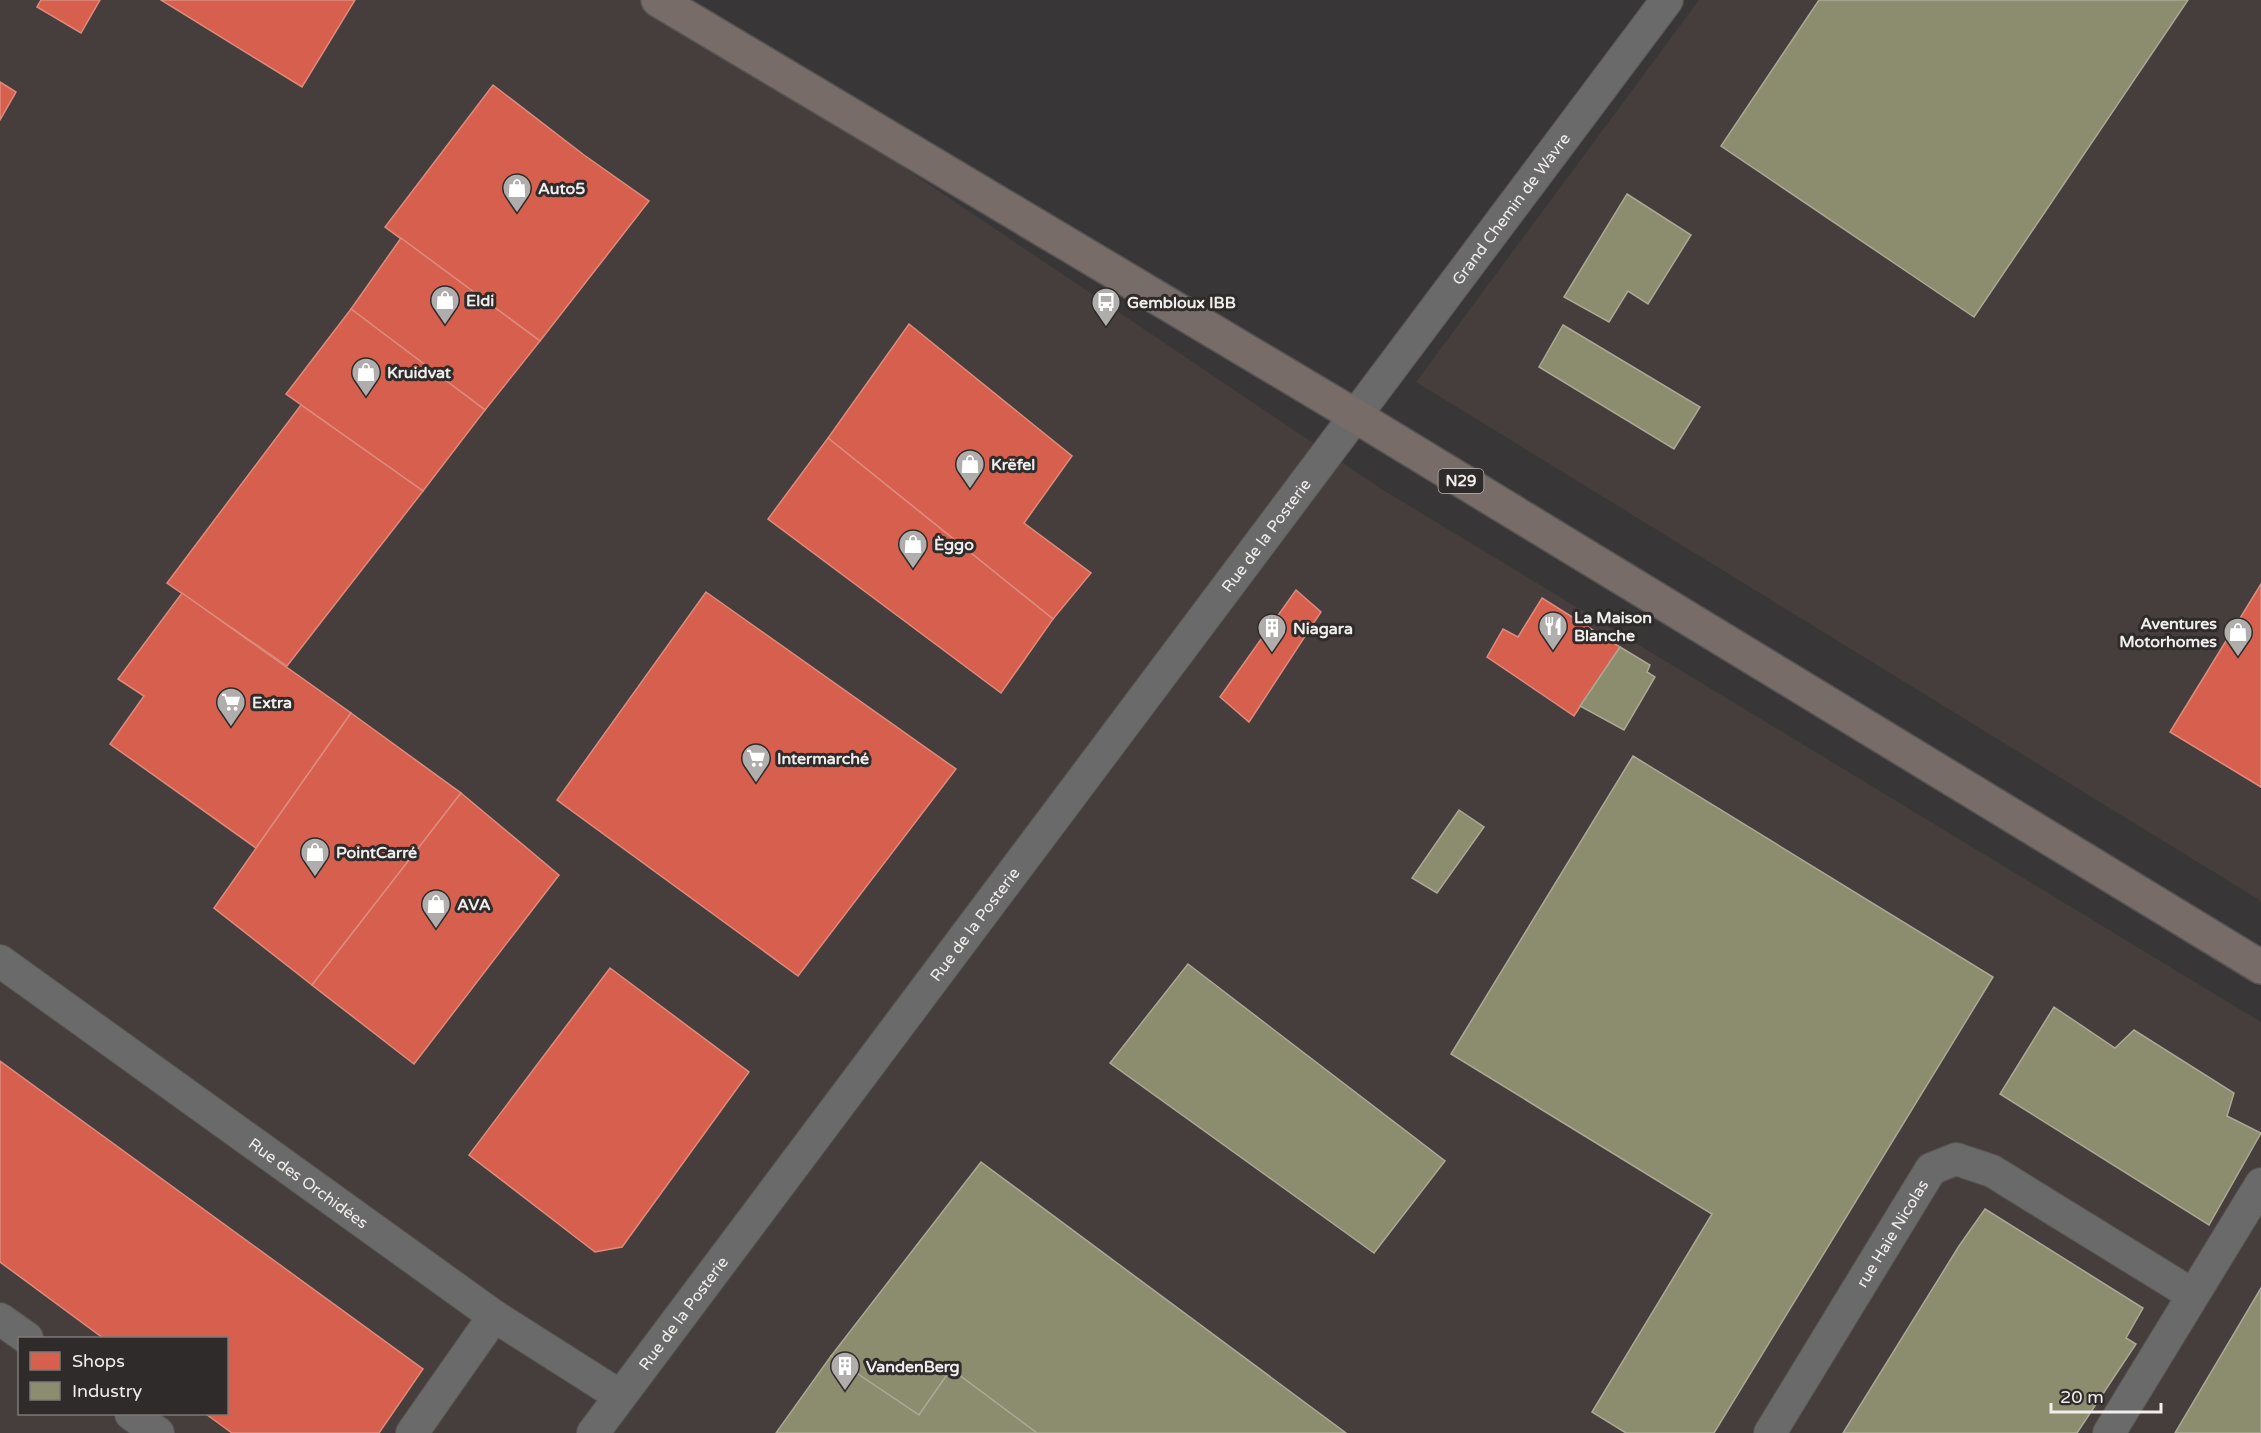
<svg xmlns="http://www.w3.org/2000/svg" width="2261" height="1433" font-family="'Varela Round',sans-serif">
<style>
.built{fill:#463d3d;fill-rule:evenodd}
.shops{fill:#d6604d;stroke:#de8b7d;stroke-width:1.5}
.industry{fill:#8c8c6e;stroke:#aaa994;stroke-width:1.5}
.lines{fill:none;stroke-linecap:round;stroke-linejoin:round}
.street-casing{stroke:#565453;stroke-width:34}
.primary-casing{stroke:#565453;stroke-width:36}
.street{stroke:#6b6a6a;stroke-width:32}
.primary{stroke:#776c68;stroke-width:33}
.labels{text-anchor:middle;stroke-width:6;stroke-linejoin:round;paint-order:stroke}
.shield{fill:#2f2b2b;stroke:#b6b4b3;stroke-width:1.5}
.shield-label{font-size:15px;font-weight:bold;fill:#f0eeed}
.poi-label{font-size:16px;font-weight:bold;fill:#f0eeed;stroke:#2f2b2b;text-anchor:start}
.street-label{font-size:16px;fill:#f0eeed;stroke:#2f2b2b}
</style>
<rect width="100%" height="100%" fill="#383636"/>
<!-- built -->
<g class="built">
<path d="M0,0H655L1380,488L2261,1022V1433H0ZM20,1338H226V1414H20Z"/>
<polygon points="1699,0 2261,0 2261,901 1416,382"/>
</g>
<!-- shops -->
<g class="shops">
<polygon points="41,0 100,0 81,33 37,7"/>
<polygon points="161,0 355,0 302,87"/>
<polygon points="0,82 16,92 0,120"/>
<polygon points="493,85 584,155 649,201 540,341 385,227"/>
<polygon points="401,238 540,341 485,410 351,309"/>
<polygon points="351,309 485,410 423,491 286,394"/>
<polygon points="909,324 1072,456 1024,523 1091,573 1053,619 828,438"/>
<polygon points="301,405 423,491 287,666 167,583"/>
<polygon points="828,438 1053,619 1001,693 768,519"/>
<polygon points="2261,584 2261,787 2170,732"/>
<polygon points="1296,590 1321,612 1249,722 1220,697"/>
<polygon points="706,592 956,769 798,976 557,800"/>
<polygon points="182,593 351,713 256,848 110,744 144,696 118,679"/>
<polygon points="1542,598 1620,647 1574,716 1487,657 1503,629 1518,637"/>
<polygon points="351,713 461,793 312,985 214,908"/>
<polygon points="461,793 559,875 414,1064 312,985"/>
<polygon points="610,968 749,1072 622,1247 595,1252 469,1155"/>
<polygon points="0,1061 423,1369 379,1433 232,1433 206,1414 226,1414 226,1338 103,1338 0,1262"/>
</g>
<!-- industry -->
<g class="industry">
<polygon points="1819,0 2188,0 1974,317 1721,146"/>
<polygon points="1627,194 1691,235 1648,304 1628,291 1609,322 1564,297"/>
<polygon points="1563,325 1700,407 1674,449 1539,367"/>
<polygon points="1620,647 1650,665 1647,672 1655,677 1624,730 1580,706"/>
<polygon points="1633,756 1993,977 1714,1433 1626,1433 1592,1412 1712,1214 1451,1054"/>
<polygon points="1459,810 1484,827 1437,893 1412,878"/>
<polygon points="1188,964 1445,1161 1374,1253 1110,1063"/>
<polygon points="2054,1007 2115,1048 2134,1030 2234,1093 2227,1116 2261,1133 2209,1225 2000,1094"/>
<polygon points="981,1162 1346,1433 1037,1433 951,1369 919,1415 831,1356"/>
<polygon points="1985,1209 2143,1308 2126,1338 2136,1344 2077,1433 1843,1433 1959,1246"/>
<polygon points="2261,1288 2261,1433 2175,1433"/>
<polygon points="831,1356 919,1415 951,1369 1037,1433 776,1433"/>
</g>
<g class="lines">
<!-- street casing -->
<g class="street-casing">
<g id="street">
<path id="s1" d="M0,961L494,1316L620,1396"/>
<polyline points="0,1319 27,1338"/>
<polyline points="131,1414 158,1433"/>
<polyline points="412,1433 494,1316"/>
<path id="s2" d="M593,1433L1667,0"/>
<path id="s3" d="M1770,1433L1931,1169L1956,1159L1992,1171L2193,1295"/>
<polyline points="2109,1433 2261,1184"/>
</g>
</g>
<!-- primary casing -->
<g class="primary-casing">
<polyline id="primary" points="658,0 1354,415 2261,967"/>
</g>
<!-- street -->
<use href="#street" class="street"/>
<!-- primary -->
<use href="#primary" class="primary"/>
</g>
<!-- icons -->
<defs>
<g id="shop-pin" transform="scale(1.5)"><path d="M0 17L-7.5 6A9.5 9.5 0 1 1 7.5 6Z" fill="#b0aead" stroke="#2f2b2b"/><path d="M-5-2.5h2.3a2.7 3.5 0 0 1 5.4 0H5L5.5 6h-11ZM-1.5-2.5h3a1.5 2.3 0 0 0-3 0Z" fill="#fff"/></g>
<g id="bus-pin" transform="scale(1.5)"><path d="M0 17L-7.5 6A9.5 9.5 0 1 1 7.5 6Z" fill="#b0aead" stroke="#2f2b2b"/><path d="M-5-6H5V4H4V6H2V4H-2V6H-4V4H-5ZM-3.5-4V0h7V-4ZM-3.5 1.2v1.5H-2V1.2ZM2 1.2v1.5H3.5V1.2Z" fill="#fff"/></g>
<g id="restaurant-pin" transform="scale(1.5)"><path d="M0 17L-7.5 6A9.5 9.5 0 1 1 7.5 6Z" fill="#b0aead" stroke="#2f2b2b"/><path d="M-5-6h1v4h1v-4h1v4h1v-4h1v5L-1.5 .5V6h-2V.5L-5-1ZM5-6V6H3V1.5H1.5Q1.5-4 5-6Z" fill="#fff"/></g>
<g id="building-pin" transform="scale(1.5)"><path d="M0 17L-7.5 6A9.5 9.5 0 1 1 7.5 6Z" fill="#b0aead" stroke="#2f2b2b"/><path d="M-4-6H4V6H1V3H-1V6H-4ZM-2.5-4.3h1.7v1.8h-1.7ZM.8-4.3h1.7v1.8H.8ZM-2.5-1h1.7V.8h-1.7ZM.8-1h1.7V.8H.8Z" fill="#fff"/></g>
<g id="supermarket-pin" transform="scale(1.5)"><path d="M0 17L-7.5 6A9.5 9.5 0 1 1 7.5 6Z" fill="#b0aead" stroke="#2f2b2b"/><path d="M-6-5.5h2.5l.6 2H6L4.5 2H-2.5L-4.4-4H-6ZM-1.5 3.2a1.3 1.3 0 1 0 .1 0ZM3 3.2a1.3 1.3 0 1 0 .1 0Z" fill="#fff"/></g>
</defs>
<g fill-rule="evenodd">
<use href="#shop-pin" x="517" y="188"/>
<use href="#shop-pin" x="445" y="300"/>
<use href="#bus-pin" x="1106" y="302"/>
<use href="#shop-pin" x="366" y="372"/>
<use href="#shop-pin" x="970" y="464"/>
<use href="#shop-pin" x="913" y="544"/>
<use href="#restaurant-pin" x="1553" y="626"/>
<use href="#building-pin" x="1272" y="628"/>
<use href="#shop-pin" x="2238" y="632"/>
<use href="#supermarket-pin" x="231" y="702"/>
<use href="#supermarket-pin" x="756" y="758"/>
<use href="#shop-pin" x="315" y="852"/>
<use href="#shop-pin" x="436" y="904"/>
<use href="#building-pin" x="845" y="1366"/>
</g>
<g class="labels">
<!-- shield labels -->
<rect class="shield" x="1438.5" y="469" width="45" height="24" rx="4.5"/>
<g class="shield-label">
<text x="1461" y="486">N29</text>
</g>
<!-- poi labels -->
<g class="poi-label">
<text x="538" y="194">Auto5</text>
<text x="466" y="306">Eldi</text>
<text x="1127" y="308">Gembloux IBB</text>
<text x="387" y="378">Kruidvat</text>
<text x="991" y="470">Krëfel</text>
<text x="934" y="550">Èggo</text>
<text x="1574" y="623">La Maison<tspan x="1574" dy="18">Blanche</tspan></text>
<text x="2217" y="629" text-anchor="end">Aventures<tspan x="2217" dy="18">Motorhomes</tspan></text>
<text x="1293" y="634">Niagara</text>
<text x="252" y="708">Extra</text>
<text x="777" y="764">Intermarché</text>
<text x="336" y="858">PointCarré</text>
<text x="457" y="910">AVA</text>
<text x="866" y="1372">VandenBerg</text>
</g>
<!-- street labels -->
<g class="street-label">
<text dy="6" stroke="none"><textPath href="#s2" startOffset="1530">Grand Chemin de Wavre</textPath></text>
<text dy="6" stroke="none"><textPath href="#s2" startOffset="1122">Rue de la Posterie</textPath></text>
<text dy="6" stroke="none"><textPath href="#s2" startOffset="636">Rue de la Posterie</textPath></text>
<text dy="6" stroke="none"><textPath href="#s1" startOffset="380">Rue des Orchidées</textPath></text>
<text dy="6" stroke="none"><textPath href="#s3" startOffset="234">rue Haie Nicolas</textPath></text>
<text dy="6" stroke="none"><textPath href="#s2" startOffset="150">Rue de la Posterie</textPath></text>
</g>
</g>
<!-- legend -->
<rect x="18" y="1337" width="210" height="78" fill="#2f2b2b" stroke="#7c7979" stroke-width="1.5"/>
<rect x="30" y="1352" width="30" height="18" fill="#d6604d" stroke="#7c7979" stroke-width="1.5"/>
<text x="72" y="1367" font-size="18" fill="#f0eeed">Shops</text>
<rect x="30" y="1382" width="30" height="18" fill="#8c8c6e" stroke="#7c7979" stroke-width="1.5"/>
<text x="72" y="1397" font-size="18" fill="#f0eeed">Industry</text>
<!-- scale -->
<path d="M2051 1403v9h110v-9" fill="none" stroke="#f0eeed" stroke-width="3"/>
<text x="2060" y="1403" font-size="18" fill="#f0eeed" stroke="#2f2b2b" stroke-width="4.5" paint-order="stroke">20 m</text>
</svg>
